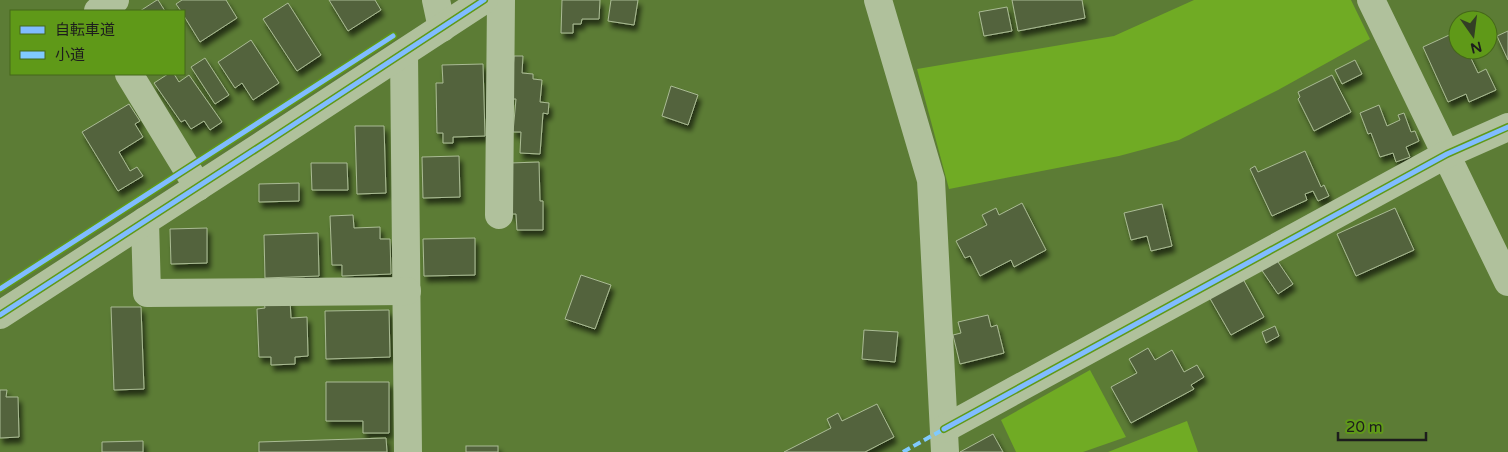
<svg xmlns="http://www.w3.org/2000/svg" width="1508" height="452" font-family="'Varela Round','Noto Sans JP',sans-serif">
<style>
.green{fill:#70ab24}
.building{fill:#53633e;stroke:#aabb94;filter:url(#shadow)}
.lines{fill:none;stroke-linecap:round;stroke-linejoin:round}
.minor{stroke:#b0c19c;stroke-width:28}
.quiet{stroke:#80caff;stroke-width:4;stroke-dasharray:8 4;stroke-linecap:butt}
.cycleway-casing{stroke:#5f9918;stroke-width:8}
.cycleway{stroke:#80bcff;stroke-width:5}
</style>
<defs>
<filter id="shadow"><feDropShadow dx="3" dy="5.5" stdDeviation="2.5" flood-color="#0009"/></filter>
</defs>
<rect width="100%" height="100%" fill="#5c7c35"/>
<!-- green -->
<g class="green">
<polygon points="1194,0 1351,0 1370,39 1278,90 1179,140 1119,156 949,189 917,69 1114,36"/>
<polygon points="1090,370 1126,437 1083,452 1016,452 1001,420"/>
<polygon points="1187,421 1198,452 1108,452"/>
</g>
<!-- building -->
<g class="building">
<polygon points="158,0 165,11 140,11 157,0"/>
<polygon points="182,0 226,0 237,18 200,42 184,16 184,11 181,11 176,4"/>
<polygon points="329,0 375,0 381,10 348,31"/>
<polygon points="562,0 600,0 599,19 582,19 581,24 573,24 573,33 561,33"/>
<polygon points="611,0 638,0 634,25 608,21"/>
<polygon points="1012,0 1082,0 1085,18 1018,31"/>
<polygon points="288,3 321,55 297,71 263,19"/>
<polygon points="1007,7 1012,31 984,36 979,12"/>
<polygon points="1458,31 1458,50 1467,50 1478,73 1486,69 1496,90 1469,102 1466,94 1448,102 1423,47"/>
<polygon points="1508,31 1508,60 1497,36"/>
<polygon points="251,40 279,83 253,100 242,83 235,88 218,62"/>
<polygon points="514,56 523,56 522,73 533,74 533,79 542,80 540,102 549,103 548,114 543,113 540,154 520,153 521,132 513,132 516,99 511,99"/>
<polygon points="205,58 229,95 215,104 191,67"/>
<polygon points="1355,60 1362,74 1342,84 1335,70"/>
<polygon points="483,64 485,136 453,137 453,143 443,143 443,133 437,133 436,83 443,83 442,65"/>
<polygon points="168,74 174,74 179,82 189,75 222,122 210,130 204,121 191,129 185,120 181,122 154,83"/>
<polygon points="1332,75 1351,112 1314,131 1298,99 1300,97 1298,92"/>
<polygon points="671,86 698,95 688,125 662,116"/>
<polygon points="129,104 140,121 135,124 143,137 119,152 130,171 137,167 143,176 118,191 82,132"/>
<polygon points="1379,105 1387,126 1400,120 1398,115 1404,113 1411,132 1415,131 1419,141 1406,147 1410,157 1396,162 1393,153 1380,157 1371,133 1368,134 1360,113"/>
<polygon points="355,126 384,126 386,193 357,194"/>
<polygon points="1305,151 1321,187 1324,185 1329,196 1318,201 1313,191 1305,194 1307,200 1272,216 1250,169 1255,166 1258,172"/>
<polygon points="459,156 460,197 423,198 422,157"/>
<polygon points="539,162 540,201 543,201 543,230 517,230 516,214 511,214 510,163"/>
<polygon points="311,163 347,163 348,190 312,190"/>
<polygon points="299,183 299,201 259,202 259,184"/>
<polygon points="1022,203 1046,250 1014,267 1011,260 980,276 970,256 965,258 956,241 987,225 982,215 996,208 999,215"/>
<polygon points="1162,204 1172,246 1151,251 1147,236 1131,240 1124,213"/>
<polygon points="1395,208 1414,250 1356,276 1337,234"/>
<polygon points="353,215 354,228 380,227 380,239 390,239 391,274 342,276 342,265 332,265 330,216"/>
<polygon points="207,228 207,263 171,264 170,229"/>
<polygon points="318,233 319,276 265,278 264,235"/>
<polygon points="475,238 475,275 424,276 423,239"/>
<polygon points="1276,259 1293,284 1278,294 1261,269"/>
<polygon points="581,275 611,285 595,329 565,319"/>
<polygon points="1243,279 1264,317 1231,335 1208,295"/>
<polygon points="290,300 291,318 307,317 308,356 295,357 295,364 271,365 271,357 259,357 257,309 265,308 264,301"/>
<polygon points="111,307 141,307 144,389 114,390"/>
<polygon points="389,310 390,357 326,359 325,311"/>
<polygon points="988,315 991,327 997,325 1004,353 960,364 953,335 961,333 958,322"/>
<polygon points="1275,326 1279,336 1266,343 1262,332"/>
<polygon points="864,330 898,332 895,362 862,359"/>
<polygon points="1148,348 1155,360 1172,350 1184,372 1197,365 1204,377 1191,385 1194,389 1131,423 1111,387 1137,373 1129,359"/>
<polygon points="326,382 389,382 389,433 363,433 363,421 326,421"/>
<polygon points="0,390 7,390 6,397 18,397 19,437 0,438"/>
<polygon points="877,404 894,437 865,452 784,452 831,428 827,419 838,413 842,421"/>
<polygon points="993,434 1003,452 960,452"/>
<polygon points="386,438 387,452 259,452 259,442"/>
<polygon points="143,441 143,452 102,452 102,442"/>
<rect x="466" y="446" width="32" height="6"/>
</g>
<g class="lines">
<!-- minor -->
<g class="minor">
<polyline points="436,0 442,28"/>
<polyline points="878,0 931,180 945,452"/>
<polyline points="1371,0 1508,282"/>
<polyline points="98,11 115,0"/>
<polyline points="404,53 408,452"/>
<polyline points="129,74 198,187"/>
<polyline points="499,215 501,0"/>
<polyline points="145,221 147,293 407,291"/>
<polyline points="0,315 270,140 484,0"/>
<polyline points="944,429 1447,154 1508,127"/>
</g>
<!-- quiet -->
<polyline class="quiet" points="903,452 944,429"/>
<!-- cycleway casing -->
<g class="cycleway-casing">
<g id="cycleway">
<polyline points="0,289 393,36"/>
<polyline points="0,315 270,140 484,0"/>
<polyline points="944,429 1447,154 1508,127"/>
</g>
</g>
<!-- cycleway -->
<use href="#cycleway" class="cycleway"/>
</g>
<!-- legend -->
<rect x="10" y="10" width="175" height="65" fill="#5f9918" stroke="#45671a"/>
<rect x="20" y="26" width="25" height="8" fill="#80bcff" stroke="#45671a"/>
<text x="55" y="35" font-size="15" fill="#1d1d1d">自転車道</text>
<rect x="20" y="51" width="25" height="8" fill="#80caff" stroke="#45671a"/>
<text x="55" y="60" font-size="15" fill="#1d1d1d">小道</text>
<!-- north arrow -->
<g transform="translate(1473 35) rotate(166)"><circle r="24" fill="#5f9918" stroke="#45671a"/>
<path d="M0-4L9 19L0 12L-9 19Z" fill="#333e25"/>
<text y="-8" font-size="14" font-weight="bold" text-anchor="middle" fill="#1d1d1d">N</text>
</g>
<!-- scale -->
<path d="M1338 432v8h88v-8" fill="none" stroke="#1d1d1d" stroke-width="2.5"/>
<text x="1346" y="432" font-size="15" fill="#1d1d1d" stroke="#5f9918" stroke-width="4" paint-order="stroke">20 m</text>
</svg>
